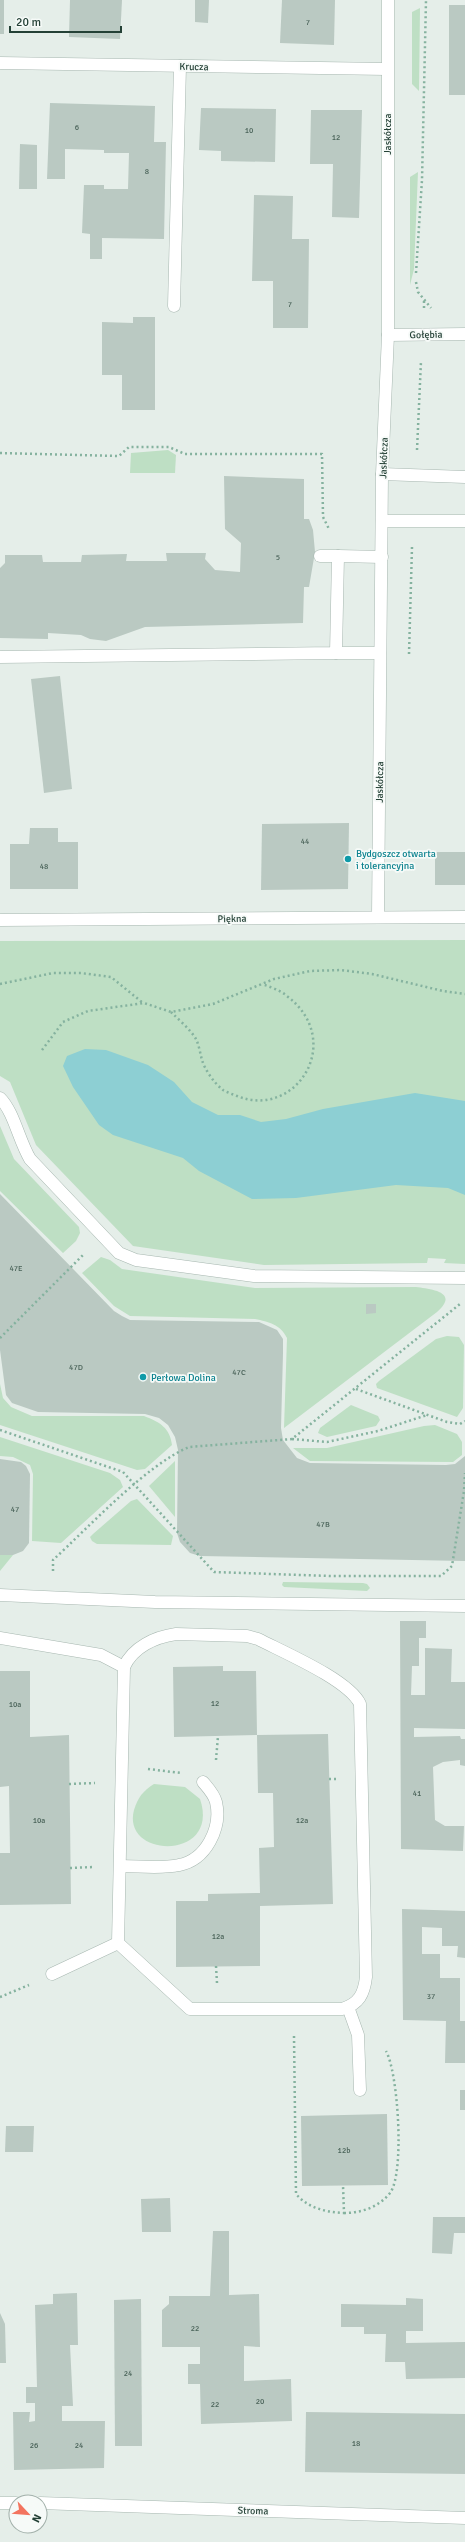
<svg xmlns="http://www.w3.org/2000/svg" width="465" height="2542" font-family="Signika,sans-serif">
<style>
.green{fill:#bedfc4}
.water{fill:#8dcfd3}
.building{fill:#bac9c2}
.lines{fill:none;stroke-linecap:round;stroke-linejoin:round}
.service-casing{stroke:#a7b7b0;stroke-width:13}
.minor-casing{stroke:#a7b7b0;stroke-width:13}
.tertiary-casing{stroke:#a7b7b0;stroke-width:13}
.path{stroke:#85b29f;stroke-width:2.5;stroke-dasharray:2 3;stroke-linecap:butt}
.service{stroke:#fff;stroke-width:12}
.minor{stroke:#fff;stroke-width:12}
.tertiary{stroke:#fff;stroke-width:12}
.culture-dot{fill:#0f9aa8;stroke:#f6faf8;stroke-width:1.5}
.labels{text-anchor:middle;stroke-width:3.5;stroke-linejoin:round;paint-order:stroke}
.number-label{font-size:8px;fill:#4a6359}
.street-label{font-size:10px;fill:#244136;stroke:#f6faf8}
.culture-label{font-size:10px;fill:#0d838f;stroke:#f6faf8;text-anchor:start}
</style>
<rect width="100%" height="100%" fill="#e5eee9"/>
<!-- green -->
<g class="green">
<polygon points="420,8 419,91 412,84 412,12"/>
<polygon points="418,172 414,269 410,285 410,177"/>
<polygon points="168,450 176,455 175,473 130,473 131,453"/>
<polygon points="465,940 465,1264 444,1263 446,1259 428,1258 427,1263 264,1265 133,1246 36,1145 10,1082 0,1076 0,941"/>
<polygon points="0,1126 14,1159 79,1227 80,1233 76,1241 63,1253 0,1191"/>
<path d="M101,1257L110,1260L122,1269L255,1288L416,1287C431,1289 460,1292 437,1312L284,1428L287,1338C280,1324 269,1322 255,1319L130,1316L114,1306L82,1273Z"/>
<polygon points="447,1336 459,1337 464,1345 463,1408 457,1417 377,1388 376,1384 379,1381 436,1339"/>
<path d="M0,1384L3,1398L11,1407L32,1416H144C160,1422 170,1428 172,1445L145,1469L137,1470L0,1425Z"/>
<polygon points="351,1405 378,1416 380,1420 376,1426 327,1437 318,1433 320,1428"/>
<polygon points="435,1425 457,1434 462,1442 462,1455 453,1462 310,1461 293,1448 327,1448 424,1426"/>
<polygon points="0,1437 110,1473 120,1480 123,1487 61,1543 32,1541 33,1474 30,1465 13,1457 0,1456"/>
<polygon points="175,1461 175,1517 149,1486"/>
<polygon points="137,1499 173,1536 171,1545 97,1544 92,1541 90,1537 93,1534 131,1501"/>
<polygon points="0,1555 13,1555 0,1571"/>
<polygon points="283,1582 363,1583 367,1584 370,1588 367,1591 284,1587 282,1585"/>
<path d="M154,1784L185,1787L200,1799C221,1861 121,1859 134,1810C138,1797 143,1791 154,1784Z"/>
</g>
<!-- water -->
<polygon class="water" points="85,1049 106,1050 148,1065 174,1082 192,1102 218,1115 240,1115 261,1122 286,1119 323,1109 415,1093 465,1101 465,1195 448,1188 396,1185 296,1198 252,1199 199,1171 183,1158 113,1135 99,1125 73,1087 63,1066 67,1056"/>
<!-- building -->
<g class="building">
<rect x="0" y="0" width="4" height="34"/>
<polygon points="70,0 122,0 120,39 69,37"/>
<polygon points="195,0 209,0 208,23 195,22"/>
<polygon points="282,0 335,0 334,45 280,43"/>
<rect x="449" y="5" width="16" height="90"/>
<polygon points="50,103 155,106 154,142 166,142 164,239 102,238 102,259 90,259 90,234 82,233 84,185 104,185 104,189 128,189 129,153 104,153 104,150 65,149 65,179 47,179"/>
<polygon points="201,108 276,109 275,162 221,161 221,151 199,150"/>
<polygon points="311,110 362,110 359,218 332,217 333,164 310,164"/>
<polygon points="20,144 37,145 37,189 19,189"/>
<polygon points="254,195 293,196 292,239 309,239 308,328 273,328 273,281 252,281"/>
<polygon points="133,317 155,317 155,410 122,410 122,375 102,375 102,322 133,323"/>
<polygon points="224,476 304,479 304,519 309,519 313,530 315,552 309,587 304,587 303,623 145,627 106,641 90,639 81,635 48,633 48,639 0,638 0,568 5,563 5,555 42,555 43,562 81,562 82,555 127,554 126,561 167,561 166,553 206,553 205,559 215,570 240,572 241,543 225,529"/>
<polygon points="60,676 72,789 44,793 31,679"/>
<polygon points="349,823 348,889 261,890 262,824"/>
<polygon points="30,828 58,828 58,842 78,842 78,889 10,889 10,844 29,844"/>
<rect x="435" y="852" width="30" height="33"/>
<polygon points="0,1194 114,1311 122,1316 130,1320 259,1322 277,1330 283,1339 283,1353 281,1428 283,1440 297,1458 310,1463 446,1465 455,1464 465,1456 465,1561 200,1556 190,1553 180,1542 177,1533 178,1450 175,1437 168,1425 159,1418 145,1414 38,1412 12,1403 6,1395 0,1350"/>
<polygon points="366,1304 376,1304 376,1313 366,1314"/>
<polygon points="0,1459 21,1462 26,1466 30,1474 29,1543 23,1551 13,1555 0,1555"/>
<polygon points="400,1621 426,1621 426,1638 419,1638 419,1666 412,1666 411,1695 425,1695 425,1648 452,1649 451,1682 465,1682 465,1729 414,1728 414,1737 460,1736 461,1739 465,1739 465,1766 460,1765 460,1760 443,1762 433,1767 435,1820 445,1826 464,1826 463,1851 401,1849"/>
<polygon points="223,1666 223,1671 256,1671 257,1735 174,1737 173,1667"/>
<polygon points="0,1671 30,1671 30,1737 69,1735 71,1904 0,1905 0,1853 10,1853 9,1786 0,1787"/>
<polygon points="328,1734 333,1904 260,1906 260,1966 176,1967 176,1901 208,1901 208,1894 260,1893 259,1848 274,1847 273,1793 258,1793 257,1735"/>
<polygon points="402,1909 465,1911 465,1958 457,1957 458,1946 442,1946 442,1928 422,1927 422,1954 440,1954 440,1978 460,1978 460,2021 465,2021 465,2063 445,2063 446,2021 403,2020"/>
<rect x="460" y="2090" width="5" height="20"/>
<polygon points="387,2114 388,2185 302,2186 301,2116"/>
<polygon points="6,2126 34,2126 33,2152 5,2152"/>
<polygon points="170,2198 171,2232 142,2232 141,2199"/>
<polygon points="433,2217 465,2217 465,2233 454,2233 452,2254 432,2253"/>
<polygon points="213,2231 229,2231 229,2295 259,2294 260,2347 244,2346 244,2381 291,2379 292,2421 201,2424 200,2384 188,2384 188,2364 200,2364 200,2347 162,2347 162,2310 169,2304 169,2296 210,2296"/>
<polygon points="77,2293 78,2345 70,2345 73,2406 62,2406 62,2421 105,2421 104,2468 14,2470 13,2412 30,2412 29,2422 35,2421 35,2403 26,2403 26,2387 37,2387 35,2305 53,2304 53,2294"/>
<polygon points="406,2298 423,2299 423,2331 406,2331 406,2343 465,2342 465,2378 406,2379 405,2362 385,2362 386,2334 364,2334 364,2327 341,2327 341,2304 406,2305"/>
<polygon points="141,2299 142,2446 115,2446 114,2300"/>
<polygon points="0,2313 5,2324 6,2363 0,2363"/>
<polygon points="306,2412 465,2414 465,2474 305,2472"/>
</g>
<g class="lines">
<!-- service casing -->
<g class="service-casing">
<g id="service">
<polyline points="174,306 180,66"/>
<polyline points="388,335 465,334"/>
<polyline points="382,474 465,477"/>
<polyline points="382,521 465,521"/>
<polyline points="320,556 338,556"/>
<polyline points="336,653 380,653"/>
<polyline points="0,657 336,653 338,556 382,557"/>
<path d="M0,1098C14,1112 19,1141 30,1159L119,1253L136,1260L254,1276L465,1278"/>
<polyline points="0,1595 155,1602 465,1606"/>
</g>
</g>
<!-- minor casing -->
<g class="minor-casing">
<g id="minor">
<polyline points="0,63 387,69"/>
<polyline points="378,916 382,474 388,335 388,0"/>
<path d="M176,1634L247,1636L258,1639C283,1652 349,1680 360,1704L366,1977C364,1994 359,2004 342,2009H190L118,1943L124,1667C133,1647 155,1637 176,1634Z"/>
<polyline points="0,1638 101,1655 124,1667"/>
<path d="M121,1866C140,1866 161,1869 179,1865C206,1860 222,1828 216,1802C214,1794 208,1788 203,1782"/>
<polyline points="52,1974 118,1943"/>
<polyline points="348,2007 358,2035 360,2090"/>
</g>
</g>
<!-- tertiary casing -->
<g class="tertiary-casing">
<g id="tertiary">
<polyline points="0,920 465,917"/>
<polyline points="0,2503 16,2503"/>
<polyline points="40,2503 465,2518"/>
</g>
</g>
<!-- path -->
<g class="path">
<polyline points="416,273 422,180 426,0"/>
<polyline points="416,282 418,292 431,308"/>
<polyline points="424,308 424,301"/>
<polyline points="417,450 421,361"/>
<polyline points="0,453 119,456 129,447 169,447 185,454 322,454 323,517 329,529"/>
<polyline points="409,654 412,547"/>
<polyline points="0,984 53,973 81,973 111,977 143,1003"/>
<path d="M171,1012C179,1020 190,1029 196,1039C199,1045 200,1053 202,1060C205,1070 214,1083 223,1090C226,1092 232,1094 237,1096C296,1120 346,1041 287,996C280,990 270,987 262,984"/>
<polyline points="42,1050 63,1022 88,1011 144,1003 171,1012 213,1004 274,979 310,971 341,970 372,974 443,991 465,994"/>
<polyline points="0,1338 84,1254"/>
<polyline points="356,1389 447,1422 460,1424 465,1421"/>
<polyline points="0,1430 123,1472 214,1572 330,1576 441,1576 452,1566 464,1491 465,1473"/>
<polyline points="292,1439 327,1442 378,1431 427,1415"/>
<path d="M53,1571V1560C89,1527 146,1465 189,1447L292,1439L460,1304"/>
<polyline points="216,1760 218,1736"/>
<polyline points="148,1769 181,1773"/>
<polyline points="329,1779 337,1779"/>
<polyline points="69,1784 95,1783"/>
<polyline points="70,1868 94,1867"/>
<polyline points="216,1966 217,1983"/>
<polyline points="0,1997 29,1985"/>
<path d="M294,2036L296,2194C308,2208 325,2212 344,2213L343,2185"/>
<path d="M344,2213C361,2213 379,2207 390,2193C405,2173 398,2072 386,2051"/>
</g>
<!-- service -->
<use href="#service" class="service"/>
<!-- minor -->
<use href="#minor" class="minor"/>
<!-- tertiary -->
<use href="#tertiary" class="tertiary"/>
</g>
<!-- markers -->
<g class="culture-dot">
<circle cx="348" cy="859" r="4"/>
<circle cx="143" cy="1377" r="4"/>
</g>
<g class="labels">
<!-- number labels -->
<g class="number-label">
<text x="308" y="25">7</text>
<text x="77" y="130">6</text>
<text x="249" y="133">10</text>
<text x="336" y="140">12</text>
<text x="147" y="174">8</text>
<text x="290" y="307">7</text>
<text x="278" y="560">5</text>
<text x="305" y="844">44</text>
<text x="44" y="869">48</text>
<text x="16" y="1271">47E</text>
<text x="76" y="1370">47D</text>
<text x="239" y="1375">47C</text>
<text x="15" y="1512">47</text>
<text x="323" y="1527">47B</text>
<text x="215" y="1706">12</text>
<text x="15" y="1707">10a</text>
<text x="417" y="1796">41</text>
<text x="39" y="1823">10a</text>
<text x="302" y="1823">12a</text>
<text x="218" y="1939">12a</text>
<text x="431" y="1999">37</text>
<text x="344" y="2153">12b</text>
<text x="195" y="2331">22</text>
<text x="128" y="2376">24</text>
<text x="260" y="2404">20</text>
<text x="215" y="2407">22</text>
<text x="356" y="2446">18</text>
<text x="34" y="2448">26</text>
<text x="79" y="2448">24</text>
</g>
<!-- street labels -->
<g class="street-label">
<text transform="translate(194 66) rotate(1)" y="4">Krucza</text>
<text transform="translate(387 134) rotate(-90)" y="4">Jaskółcza</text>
<text transform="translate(426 334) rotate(-1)" y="4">Gołębia</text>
<text transform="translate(383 458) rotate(-88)" y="4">Jaskółcza</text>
<text transform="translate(379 782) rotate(-89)" y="4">Jaskółcza</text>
<text transform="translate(232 918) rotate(-1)" y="4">Piękna</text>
<text transform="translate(253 2510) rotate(2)" y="4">Stroma</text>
</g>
<!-- culture labels -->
<g class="culture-label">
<text x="356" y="857">Bydgoszcz otwarta<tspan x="356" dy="12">i tolerancyjna</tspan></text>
<text x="151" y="1381">Perłowa Dolina</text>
</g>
</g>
<!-- north arrow -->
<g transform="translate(28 2514) rotate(116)"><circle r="19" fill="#f6faf8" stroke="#a2b0aa"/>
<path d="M0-3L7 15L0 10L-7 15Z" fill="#f3745f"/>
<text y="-6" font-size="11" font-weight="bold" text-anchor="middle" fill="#244136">N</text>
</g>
<!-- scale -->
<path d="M10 26v6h111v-6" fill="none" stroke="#244136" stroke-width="2"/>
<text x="16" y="26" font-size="12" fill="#244136" stroke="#f6faf8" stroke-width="3" paint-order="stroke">20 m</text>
</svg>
